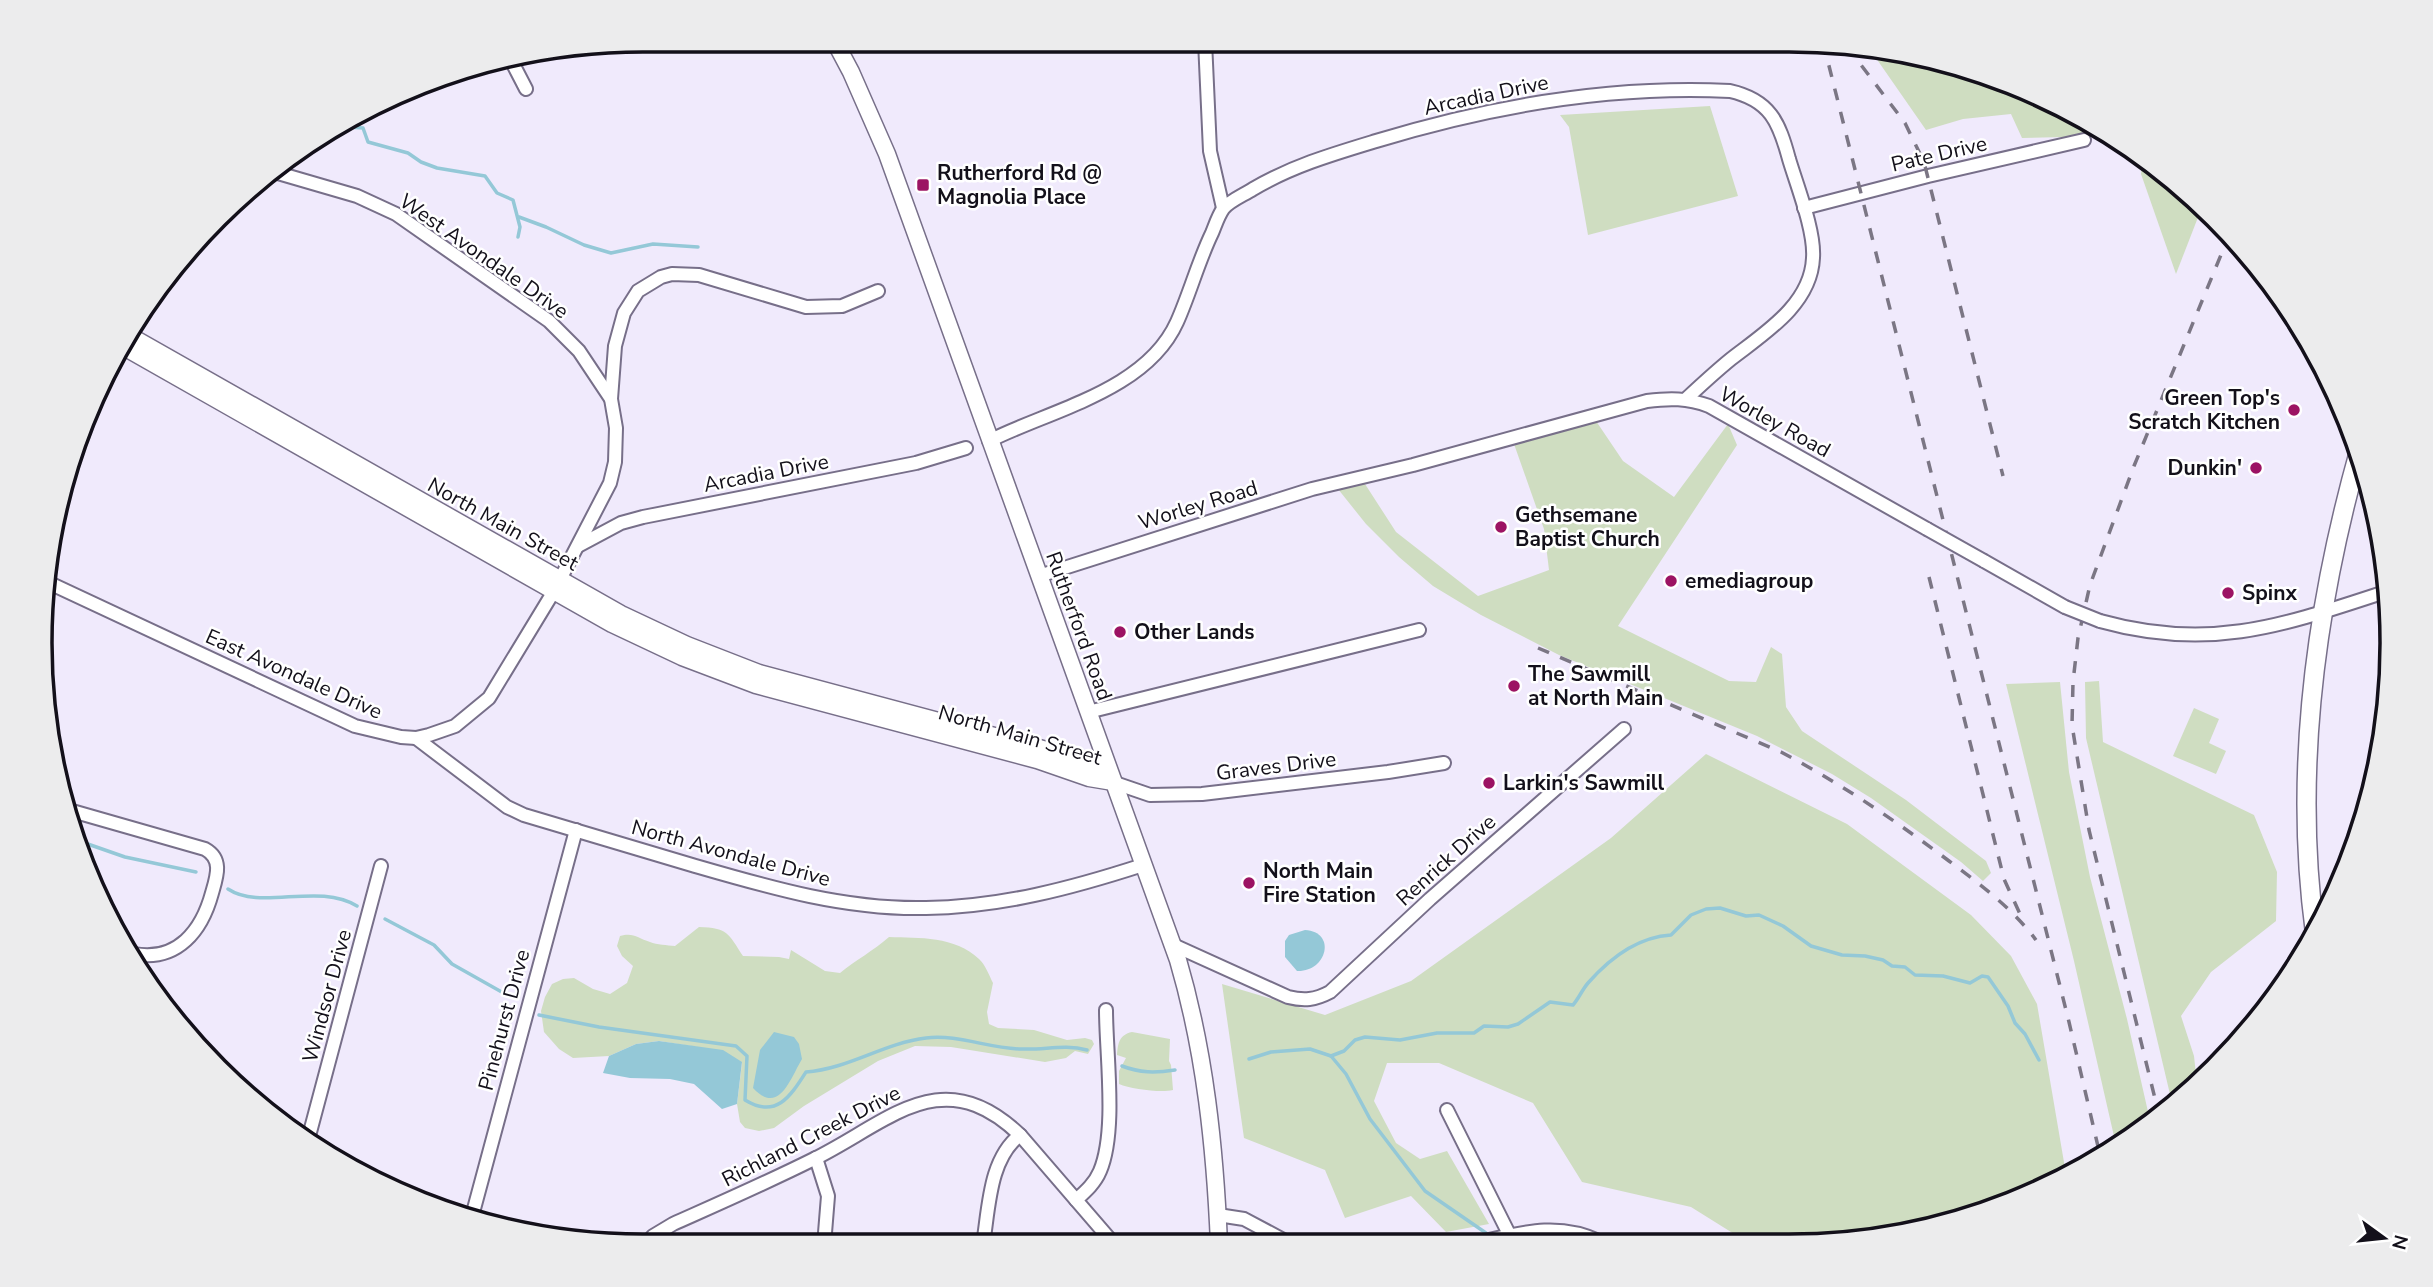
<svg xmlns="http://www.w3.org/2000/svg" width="2433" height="1287" font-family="'Nunito Sans',sans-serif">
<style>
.green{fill:#cfddc1}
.water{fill:#94c8d7}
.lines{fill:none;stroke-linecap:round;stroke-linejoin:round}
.stream{stroke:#94c8d7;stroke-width:3.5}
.minor-casing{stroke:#776f89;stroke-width:16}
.tertiary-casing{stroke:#776f89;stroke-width:19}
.secondary-casing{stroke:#776f89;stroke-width:21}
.minor{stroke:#fff;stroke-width:12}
.tertiary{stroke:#fff;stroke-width:16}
.secondary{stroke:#fff;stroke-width:18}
.rail{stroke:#7b7684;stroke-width:3.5;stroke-dasharray:12 12;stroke-linecap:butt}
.minor-bridge-casing{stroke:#776f89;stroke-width:16;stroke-linecap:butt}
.minor-bridge{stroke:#fff;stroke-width:12}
.poi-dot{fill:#9c1363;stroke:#fff;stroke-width:2.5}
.labels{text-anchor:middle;stroke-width:5;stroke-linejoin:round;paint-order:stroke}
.street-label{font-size:21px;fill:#13101a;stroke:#fff}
.poi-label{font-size:21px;font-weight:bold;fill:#13101a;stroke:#fff;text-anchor:start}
.rim{fill:none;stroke:#13101a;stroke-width:3.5}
</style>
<rect width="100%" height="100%" fill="#f0eafc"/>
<!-- green -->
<g class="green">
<polygon points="1869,48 1946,61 2057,103 2117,140 2107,136 2022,138 2011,114 1963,119 1926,130"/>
<polygon points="1710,106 1738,196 1588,235 1569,127 1560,115"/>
<polygon points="2143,156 2157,165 2202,207 2176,274 2141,174"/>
<polygon points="1596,421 1623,461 1674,497 1728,424 1737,445 1618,626 1729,681 1756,682 1771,647 1782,654 1786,707 1802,731 1906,800 1986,861 1991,873 1983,881 1961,862 1871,798 1832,774 1757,736 1559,655 1481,615 1433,586 1399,557 1366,524 1338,489 1365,484 1396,532 1478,596 1549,570 1544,529 1514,444"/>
<polygon points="2099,681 2103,742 2254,815 2277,872 2276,921 2211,972 2181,1016 2194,1056 2197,1084 2173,1107 2086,738 2085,682"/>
<polygon points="2060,682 2069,772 2090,877 2127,1019 2151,1125 2116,1145 2074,961 2006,684"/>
<polygon points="2194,708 2219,719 2209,743 2226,751 2216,774 2173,756"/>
<polygon points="1706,754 1847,824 1971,915 2011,956 2037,1004 2066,1174 2020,1201 1869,1242 1747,1242 1691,1207 1582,1182 1533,1103 1439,1063 1387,1063 1374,1101 1396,1143 1420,1159 1447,1151 1489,1224 1446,1232 1411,1196 1345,1218 1325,1170 1244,1138 1222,984 1325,1015 1411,981 1611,838"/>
<path d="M699,927C728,928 728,933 743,956L779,957L789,959L791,950L825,971L840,973C856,960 873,951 889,937C919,938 955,936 979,959C985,964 989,975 993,983L987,1012L989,1024L998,1028L1034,1030L1067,1040L1085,1038L1092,1040L1094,1044L1088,1054L1075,1051L1066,1058L1045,1062L951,1047L915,1046L878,1061L804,1106L774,1128L759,1131L745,1128L740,1122L737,1104L742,1063L723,1051L659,1041L636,1044L609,1056L573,1058L559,1049L544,1032L541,1011L545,997L552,984L563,979L574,978L593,989L610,994L627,983L633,966L622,956L617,946L620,936C633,932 638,938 650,942C657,945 667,945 675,946Z"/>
<path d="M1132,1032L1170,1039L1169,1061L1171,1065L1173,1090C1161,1093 1131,1089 1119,1084V1071L1126,1058L1117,1055C1118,1043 1119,1035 1132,1032Z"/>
</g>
<!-- water -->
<g class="water">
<path d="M1305,930C1337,932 1327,972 1297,971L1285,957V941L1289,935Z"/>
<path d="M774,1032L794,1037L799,1044L802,1059C790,1079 779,1116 753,1088L760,1050Z"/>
<polygon points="659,1041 723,1050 742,1062 737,1104 722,1109 694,1084 670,1079 630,1078 603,1073 609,1056 636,1044"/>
</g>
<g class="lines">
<!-- stream -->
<g class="stream">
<polyline points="348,127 363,128 368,142 408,153 421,162 437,168 485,176 497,193 513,200 520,227 518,237"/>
<polyline points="519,217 546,227 584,245 611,253 653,244 698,247"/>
<polyline points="82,842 125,857 196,872"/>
<path d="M228,889C261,911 318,882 357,906"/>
<polyline points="385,919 434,945 452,964 507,995"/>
<path d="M539,1015L599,1027L736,1046L747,1056L745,1100C776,1119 790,1097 806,1072C848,1069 884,1043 926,1038C958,1034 990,1049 1022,1049C1045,1050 1065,1044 1087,1050"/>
<path d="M1331,1056L1344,1051L1355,1040L1365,1037L1400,1040L1437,1033H1474L1484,1026L1508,1027L1518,1024L1550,1002L1573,1005C1579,998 1582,990 1588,983C1610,958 1638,937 1671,935L1691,915L1706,909L1720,908L1746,916L1759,915L1783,926L1811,946L1842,955L1865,956L1883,960L1892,966L1905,967L1915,975L1943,976L1970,983L1982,976L1988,977L2008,1006L2015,1023L2025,1034L2039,1060"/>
<polyline points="1249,1059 1271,1052 1310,1049 1331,1056 1346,1074 1370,1119 1425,1191 1486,1233"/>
<path d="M1122,1066C1140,1073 1155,1073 1175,1070"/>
</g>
<!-- minor casing -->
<g class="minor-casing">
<g id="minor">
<polyline points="1205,41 1210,151 1223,208"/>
<polyline points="512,62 526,89"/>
<polyline points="1804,208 1928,176 2084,140"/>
<polyline points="611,399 615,346 624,313 638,291 661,277 672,274 699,275 806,307 842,306 878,291"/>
<path d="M989,441C1050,410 1146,391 1177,322C1190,293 1198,262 1212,233C1215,226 1218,216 1223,209C1229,201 1244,195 1253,189C1292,166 1333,154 1376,141C1491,106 1609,85 1730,91C1770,100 1779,122 1789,159C1797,186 1815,231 1813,258C1811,305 1763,334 1731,359C1715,372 1701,385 1686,399"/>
<polyline points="578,546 621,523 643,517 916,463 966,448"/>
<polyline points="1984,561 2065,607"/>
<path d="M1039,576L1312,489L1413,465L1647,401C1670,398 1687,398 1709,406L1927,529"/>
<polyline points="45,581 355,726 401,737 416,738 429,735 455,726 489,698 554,591 610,483 615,462 616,428 611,399 579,351 549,321 396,214 357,196 271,171"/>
<path d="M2100,621C2211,652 2284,625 2388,591"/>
<polyline points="1088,712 1419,630"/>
<path d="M416,738L507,807L524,815C580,832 636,848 692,865C768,887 845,910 926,908C1001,907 1072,888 1143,865"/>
<polyline points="1115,783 1150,795 1202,794 1388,772 1444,763"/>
<path d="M72,811L205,849C223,859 217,876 212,893C202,930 178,962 134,954"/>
<path d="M1171,944L1288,997C1304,1001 1315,1000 1330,992L1430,899L1624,729"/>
<polyline points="1447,1110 1510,1236"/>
<polyline points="309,1136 381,866"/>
<polyline points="816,1158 828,1196 824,1245"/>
<path d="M1076,1200C1086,1191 1095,1183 1100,1171C1117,1131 1106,1054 1106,1010"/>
<polyline points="1218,1215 1244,1219 1289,1243"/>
<polyline points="471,1220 576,830"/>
<path d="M1476,1243C1520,1233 1558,1221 1601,1242"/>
<path d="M983,1244C989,1208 989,1159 1020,1135"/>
<path d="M645,1245L653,1236L673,1224C720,1203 768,1182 814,1159C889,1122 942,1060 1020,1135L1114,1244"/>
</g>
</g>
<!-- tertiary casing -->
<g class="tertiary-casing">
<g id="tertiary">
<path d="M834,40L851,72L887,154L1178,960C1205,1052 1215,1148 1219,1244"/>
<polyline points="130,336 621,614 687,645 759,673 1065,755 1092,764 1113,781"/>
<polyline points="124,347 612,624 682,657 756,685 1037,760 1089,778 1113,782"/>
</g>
</g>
<!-- secondary casing -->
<g class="secondary-casing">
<path id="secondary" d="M2315,933C2293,771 2316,604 2360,448"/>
</g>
<!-- minor -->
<use href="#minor" class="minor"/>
<!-- tertiary -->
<use href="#tertiary" class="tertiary"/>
<!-- secondary -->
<use href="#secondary" class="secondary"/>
<!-- rail -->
<g class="rail">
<polyline points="1823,42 2069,1022 2100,1155"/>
<polyline points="1849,45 1858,61 1905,123 1924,162 2003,476"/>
<polyline points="1929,577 2004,879 2020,914"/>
<path d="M1538,648L1781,752C1840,783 1896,821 1949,861C1981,885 2012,908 2036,940"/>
<polyline points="2160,1119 2089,830 2072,725 2073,682 2078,638 2090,585 2134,466 2230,233"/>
</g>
<!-- minor-bridge casing -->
<g class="minor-bridge-casing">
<g id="minor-bridge">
<polyline points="1927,529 1984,561"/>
<polyline points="2065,607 2100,621"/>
</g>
</g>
<!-- minor-bridge -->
<use href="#minor-bridge" class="minor-bridge"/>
</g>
<!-- markers -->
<g class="poi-dot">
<rect x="916" y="178" width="14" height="14" rx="3.5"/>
<circle cx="2294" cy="410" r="7"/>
<circle cx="2256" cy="468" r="7"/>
<circle cx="1501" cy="527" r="7"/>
<circle cx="1671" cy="581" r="7"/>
<circle cx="2228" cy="593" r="7"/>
<circle cx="1120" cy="632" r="7"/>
<circle cx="1514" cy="686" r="7"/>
<circle cx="1489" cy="783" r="7"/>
<circle cx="1249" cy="883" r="7"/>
</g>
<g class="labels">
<!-- street labels -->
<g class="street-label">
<text transform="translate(1486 95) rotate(-12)" y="7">Arcadia Drive</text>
<text transform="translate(1939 154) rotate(-13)" y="7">Pate Drive</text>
<text transform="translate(484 256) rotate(35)" y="7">West Avondale Drive</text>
<text transform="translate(1775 422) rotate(29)" y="7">Worley Road</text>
<text transform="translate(766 473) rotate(-11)" y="7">Arcadia Drive</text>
<text transform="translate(1198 505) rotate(-17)" y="7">Worley Road</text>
<text transform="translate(503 524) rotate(29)" y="7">North Main Street</text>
<text transform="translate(1079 626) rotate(70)" y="7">Rutherford Road</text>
<text transform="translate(294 674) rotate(24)" y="7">East Avondale Drive</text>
<text transform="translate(1020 735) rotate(16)" y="7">North Main Street</text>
<text transform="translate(1276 766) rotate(-7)" y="7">Graves Drive</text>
<text transform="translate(731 853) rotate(15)" y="7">North Avondale Drive</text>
<text transform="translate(1446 860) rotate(-42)" y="7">Renrick Drive</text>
<text transform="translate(327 996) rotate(-75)" y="7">Windsor Drive</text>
<text transform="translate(504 1020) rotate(-75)" y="7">Pinehurst Drive</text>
<text transform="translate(811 1136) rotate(-27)" y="7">Richland Creek Drive</text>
</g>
<!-- poi labels -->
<g class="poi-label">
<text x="937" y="180">Rutherford Rd @<tspan x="937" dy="24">Magnolia Place</tspan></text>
<text x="2280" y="405" text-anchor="end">Green Top's<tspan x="2280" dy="24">Scratch Kitchen</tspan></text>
<text x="2242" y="475" text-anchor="end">Dunkin'</text>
<text x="1515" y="522">Gethsemane<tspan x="1515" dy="24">Baptist Church</tspan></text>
<text x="1685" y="588">emediagroup</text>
<text x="2242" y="600">Spinx</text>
<text x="1134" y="639">Other Lands</text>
<text x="1528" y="681">The Sawmill<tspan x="1528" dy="24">at North Main</tspan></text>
<text x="1503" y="790">Larkin's Sawmill</text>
<text x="1263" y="878">North Main<tspan x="1263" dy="24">Fire Station</tspan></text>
</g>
</g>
<!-- crop -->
<path d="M0 0H2433V1287H0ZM643 52H1789A591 591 0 0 1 2380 643V643A591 591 0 0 1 1789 1234H643A591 591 0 0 1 52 643V643A591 591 0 0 1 643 52Z" fill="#ececed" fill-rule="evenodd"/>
<path class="rim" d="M643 52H1789A591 591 0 0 1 2380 643V643A591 591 0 0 1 1789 1234H643A591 591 0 0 1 52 643V643A591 591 0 0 1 643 52Z"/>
<!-- north arrow -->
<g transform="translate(2384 1238) rotate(105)" stroke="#ffffff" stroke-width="5" paint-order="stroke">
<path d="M0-5L12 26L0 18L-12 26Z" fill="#13101a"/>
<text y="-10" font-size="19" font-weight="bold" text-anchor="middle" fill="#13101a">N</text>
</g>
</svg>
